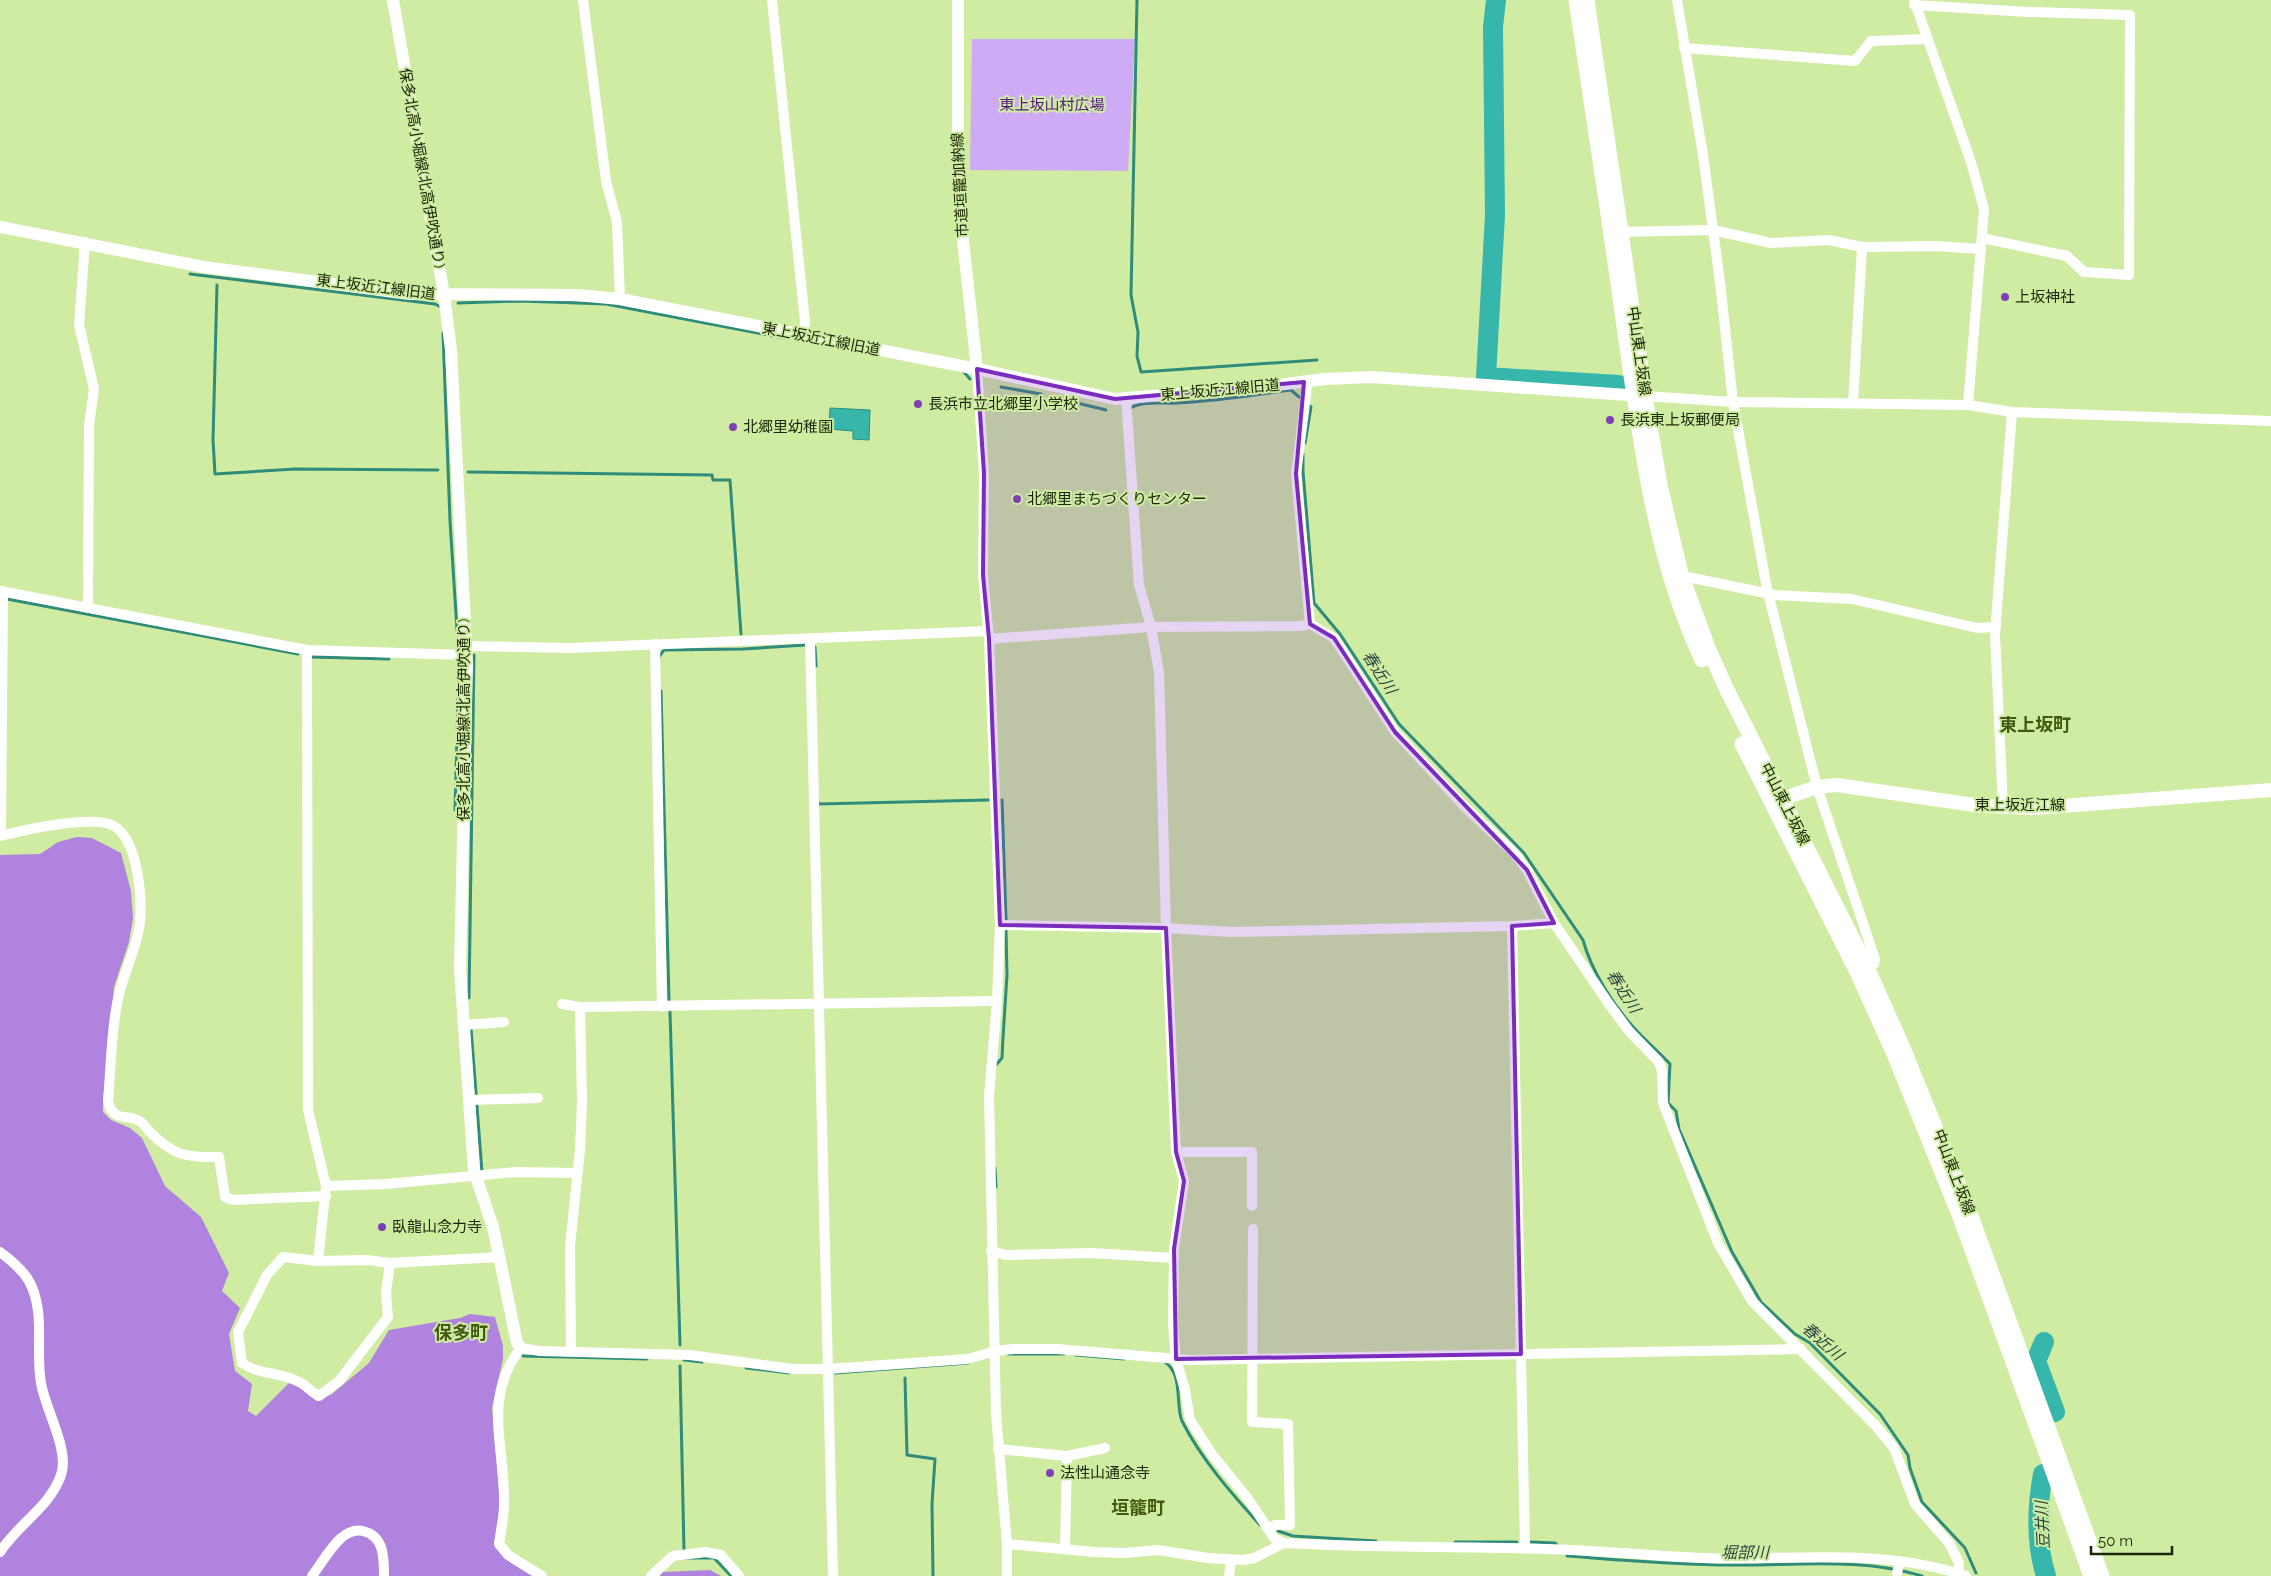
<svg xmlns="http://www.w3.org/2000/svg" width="2271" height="1576" font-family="Raleway,'Noto Sans JP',sans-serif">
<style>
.green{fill:#ceabf5}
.forest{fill:#b083de}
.water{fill:#37b7ab;stroke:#2f8b7a}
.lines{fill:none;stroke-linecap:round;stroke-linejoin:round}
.stream{stroke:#2f8b7a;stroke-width:3}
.river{stroke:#37b7ab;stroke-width:20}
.minor{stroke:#fff;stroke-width:10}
.tertiary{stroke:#fff;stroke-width:12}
.secondary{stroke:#fff;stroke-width:14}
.primary{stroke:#fff;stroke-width:15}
.marked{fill:#7b2cbf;fill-opacity:0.2;stroke:#7b2cbf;stroke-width:4;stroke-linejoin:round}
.poi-dot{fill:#8040b5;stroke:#cfeca2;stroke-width:2}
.labels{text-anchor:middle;stroke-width:4;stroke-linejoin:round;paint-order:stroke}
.park-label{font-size:15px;fill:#561683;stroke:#cfeca2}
.street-label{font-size:15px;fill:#1b2507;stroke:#cfeca2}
.poi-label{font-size:15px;fill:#1b2507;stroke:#cfeca2;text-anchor:start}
.water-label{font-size:16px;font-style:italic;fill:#2a4541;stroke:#cfeca2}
.quarter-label{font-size:18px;font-weight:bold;fill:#435a10;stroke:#cfeca2}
</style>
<rect width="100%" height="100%" fill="#cfeca2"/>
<!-- green -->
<polygon class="green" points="972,39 1135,39 1128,171 970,170"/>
<!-- forest -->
<g class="forest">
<polygon points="77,837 92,838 121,853 131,891 133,918 129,942 114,987 103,1100 103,1112 111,1120 130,1128 142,1138 165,1186 201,1217 229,1273 222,1291 240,1308 229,1334 235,1371 252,1384 248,1411 256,1416 291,1381 317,1401 332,1394 369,1363 389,1330 460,1318 470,1314 495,1317 503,1346 503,1359 492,1408 500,1505 494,1543 513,1564 532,1576 0,1576 0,855 40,854 58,842"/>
<polygon points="710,1570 721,1576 660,1576 663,1572"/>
</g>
<!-- water -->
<polygon class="water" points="830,408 870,410 869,440 853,439 853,431 829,429"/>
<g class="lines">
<!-- stream -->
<g class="stream">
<polyline points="1137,0 1131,295 1138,332 1137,356 1141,372 1317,360"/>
<polyline points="190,274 435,304 441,307"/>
<polyline points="217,285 213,440 215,474 295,469 438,470"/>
<polyline points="458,303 520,301 606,304 784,338"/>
<polyline points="443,333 450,521 457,630"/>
<polyline points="964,372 970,379"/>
<polyline points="1001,387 1041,394"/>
<polyline points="1053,397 1106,410"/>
<path d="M1129,409C1141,400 1164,404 1178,403C1216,401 1254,395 1291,390L1299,397"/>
<polyline points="1305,443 1311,407 1307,404"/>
<path d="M1303,454V471L1314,603L1340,634L1399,724L1524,853L1583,940C1591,970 1613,1005 1635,1029C1646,1041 1659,1052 1670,1064L1668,1103L1676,1111L1679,1129L1732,1252L1761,1302L1795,1334L1810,1343L1880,1414L1908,1455L1910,1468L1922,1502L1965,1548L1976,1573"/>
<polyline points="468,472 712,475 713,480 730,480 741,634"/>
<polyline points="7,599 298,654"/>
<polyline points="815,647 816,666"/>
<polyline points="311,657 389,659"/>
<polyline points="659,657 664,650 743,649 805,645"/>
<polyline points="661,691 669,1000"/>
<polyline points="1002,800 1006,920"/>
<polyline points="818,802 818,804 988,800"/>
<polyline points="455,810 459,664"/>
<polyline points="469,998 474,655"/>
<polyline points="670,1012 680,1345"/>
<polyline points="471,1028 482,1172"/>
<polyline points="996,1065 1002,1058 1003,1038 1007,975 1006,930"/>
<polyline points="995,1168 996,1187"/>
<polyline points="520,1353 523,1356 647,1359"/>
<polyline points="1008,1354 1064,1354"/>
<polyline points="1076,1355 1124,1359"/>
<polyline points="684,1360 702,1362"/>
<path d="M1163,1361C1184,1372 1175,1405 1182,1421C1201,1459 1232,1494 1260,1525"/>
<polyline points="680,1366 684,1551"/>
<polyline points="746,1368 789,1373"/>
<polyline points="835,1373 968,1363"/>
<polyline points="905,1378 907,1455 935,1459 932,1504 933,1576"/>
<polyline points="1278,1531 1293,1536 1376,1541"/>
<polyline points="1455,1542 1517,1542"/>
<polyline points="1531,1542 1555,1543 1558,1546"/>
<path d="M1567,1556C1621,1560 1676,1565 1730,1565C1793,1566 1862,1557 1922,1576"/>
<polyline points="684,1558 714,1558 731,1576"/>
</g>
<!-- river -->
<g class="river">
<polyline points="1496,0 1493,27 1495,215 1486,377 1619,385"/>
<polyline points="2044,1342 2036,1361 2055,1412"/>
<path d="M2043,1474C2037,1507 2036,1544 2046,1576"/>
</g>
<!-- minor -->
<g class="minor">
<polyline points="583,0 606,181 617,222 620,299"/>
<polyline points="772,0 805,322 803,335"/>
<polyline points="1677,0 1703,155 1720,282 1733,402 1767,589 1817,787 1875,959 1874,964 1863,969"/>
<polyline points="1914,0 1971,162 1984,209 1968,405"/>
<polyline points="1914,5 2028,12 2130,15 2129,275 2084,272 2067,256 1982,238"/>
<polyline points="1684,48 1855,61 1871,41 1927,39"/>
<polyline points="1615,232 1713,230 1771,243 1829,240 1862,247"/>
<polyline points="85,242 79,325 94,389 89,425 88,608"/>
<polyline points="977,369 984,473 983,575 989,639 1000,925 997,1001 989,1096 996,1414 1007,1544 1007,1576"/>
<polyline points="1304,382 1307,387 1296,474 1310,624 1334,638 1395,732 1466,808 1514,853 1527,870 1554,923 1609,1004 1629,1031 1658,1061 1662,1070 1663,1103 1718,1243 1752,1301 1876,1426 1894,1448 1915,1504 1949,1543 1959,1563 1959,1574"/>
<polyline points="1645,396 1733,402 1968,405 2012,412 2271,421"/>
<polyline points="1126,398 1139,585 1151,627 1159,672 1166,928 1231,932 1512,926 1554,923"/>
<polyline points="1853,403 1862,247 1936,246 1981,249"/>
<polyline points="1678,575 1775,595 1852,599 1977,628 1996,627"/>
<polyline points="0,591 307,650 466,655"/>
<polyline points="810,639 833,1576"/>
<polyline points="989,639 1151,627 1301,626 1310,624"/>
<polyline points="655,644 662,1007"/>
<polyline points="465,646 570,648 988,631"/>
<polyline points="307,650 308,1110 326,1186 318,1261 367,1260 390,1263 500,1257"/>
<polyline points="2003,807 1995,634 2012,412"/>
<path d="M0,836C24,830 90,815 112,825C138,837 142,897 140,922C137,949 123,973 118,999C111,1030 111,1068 108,1101C114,1125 128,1112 141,1122C144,1124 146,1128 149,1131C172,1155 186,1158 219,1157L225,1197L233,1200L326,1196"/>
<polyline points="1,836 3,591"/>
<path d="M1000,925L1166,928L1176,1152L1184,1181L1174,1249L1173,1325L1176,1359L1185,1390L1190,1420L1211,1453L1249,1500L1274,1538L1284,1543C1371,1548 1458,1546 1545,1549C1598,1550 1651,1556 1703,1558C1791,1561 1881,1547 1966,1576"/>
<polyline points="1512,926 1525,1548"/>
<polyline points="562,1004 580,1007"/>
<polyline points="464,1025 504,1022"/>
<polyline points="470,1100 538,1098"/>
<polyline points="1176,1152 1252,1152 1252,1206"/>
<polyline points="326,1186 386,1184 516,1172 577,1173"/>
<polyline points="1253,1229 1252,1422 1288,1424 1290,1525 1275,1525 1269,1528"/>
<polyline points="991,1251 1006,1255 1092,1253 1174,1258"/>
<path d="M0,1252C11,1260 22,1269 29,1281C46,1312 35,1350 41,1383C45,1409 70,1450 61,1475C50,1507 18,1524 0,1552"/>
<path d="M318,1261L283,1257L267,1275L238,1332L242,1363C259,1375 281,1372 299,1382C306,1385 311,1392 319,1396L339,1381L388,1317L386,1293L390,1263"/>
<polyline points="571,1351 570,1246 580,1150 582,1101 580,1007 997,1001"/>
<polyline points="998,1449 1067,1456 1105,1448"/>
<polyline points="1007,1544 1094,1552 1124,1553 1158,1550 1208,1558 1243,1560 1254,1558 1284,1543"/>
<polyline points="1065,1549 1067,1456"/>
<polyline points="1897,1573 1900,1561"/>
<path d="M312,1576C321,1564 330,1548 341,1538C347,1533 355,1529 363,1531C384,1536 384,1557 384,1576"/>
<path d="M542,1576L508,1555L499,1544C501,1531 504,1518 504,1505C506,1448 481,1399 521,1348L540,1351L690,1355L793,1369H828L967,1359L996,1351L1013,1349H1057L1190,1360L1801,1349"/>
<polyline points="651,1576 673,1556 706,1552 721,1555 739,1576"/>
<polyline points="1229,1576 1231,1560"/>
</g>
<!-- tertiary -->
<g class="tertiary">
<polyline points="393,0 444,295 451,350 467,664 460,969 474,1171 493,1227 517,1343 521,1348"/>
<polyline points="958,0 958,194 977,369"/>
<polyline points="0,227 204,267 410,294 577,295 620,299 977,369 1115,399 1261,387 1325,379 1371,377 1642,396"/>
</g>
<!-- secondary -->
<polyline class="secondary" points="1773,802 1817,787 1837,785 1981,806 2036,808 2271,790"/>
<!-- primary -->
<g class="primary">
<path d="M1576,0C1592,109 1609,217 1624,326C1640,438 1653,556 1702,660"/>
<polyline points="1587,0 1645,396 1660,485 1681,574 1709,650 1727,690 1867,967 1904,1050 1970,1213 2102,1576"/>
<polyline points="1742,744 1857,972 1894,1054 1960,1217 2091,1576"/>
</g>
</g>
<!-- marked area -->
<path class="marked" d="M977,369L1115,399L1304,382L1296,474L1310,624L1334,638L1395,732L1527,870L1554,923L1512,926L1521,1354L1176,1359L1174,1249L1184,1181L1176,1152L1166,928L1000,925L989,639L983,575L984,473Z"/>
<!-- markers -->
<g class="poi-dot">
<circle cx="2005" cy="297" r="5"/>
<circle cx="918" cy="404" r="5"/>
<circle cx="1610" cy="420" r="5"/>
<circle cx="733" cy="427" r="5"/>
<circle cx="1017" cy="499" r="5"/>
<circle cx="382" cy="1227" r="5"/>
<circle cx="1050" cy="1473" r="5"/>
</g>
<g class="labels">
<!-- park labels -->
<g class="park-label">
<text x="1052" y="110">東上坂山村広場</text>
</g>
<!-- street labels -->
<g class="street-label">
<text transform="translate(422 168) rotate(80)" y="5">保多北高小堀線(北高伊吹通り)</text>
<text transform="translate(960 185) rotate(-93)" y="5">市道垣籠加納線</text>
<text transform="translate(376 287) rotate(7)" y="5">東上坂近江線旧道</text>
<text transform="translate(821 339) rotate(11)" y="5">東上坂近江線旧道</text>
<text transform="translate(1639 351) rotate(82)" y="5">中山東上坂線</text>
<text transform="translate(1220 390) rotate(-5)" y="5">東上坂近江線旧道</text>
<text transform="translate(464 720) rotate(-90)" y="5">保多北高小堀線(北高伊吹通り)</text>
<text transform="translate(1785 804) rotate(63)" y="5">中山東上坂線</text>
<text x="2020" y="810">東上坂近江線</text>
<text transform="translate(1954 1172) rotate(69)" y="5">中山東上坂線</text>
</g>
<!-- poi labels -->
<g class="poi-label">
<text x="2015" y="302">上坂神社</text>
<text x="928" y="409">長浜市立北郷里小学校</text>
<text x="1620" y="425">長浜東上坂郵便局</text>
<text x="743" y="432">北郷里幼稚園</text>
<text x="1027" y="504">北郷里まちづくりセンター</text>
<text x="392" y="1232">臥龍山念力寺</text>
<text x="1060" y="1478">法性山通念寺</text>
</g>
<!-- water labels -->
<g class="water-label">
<text transform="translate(1380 672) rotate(57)" y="6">春近川</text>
<text transform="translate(1624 991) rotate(57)" y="6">春近川</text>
<text transform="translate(1823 1341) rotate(41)" y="6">春近川</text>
<text transform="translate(2042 1525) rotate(-93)" y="6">豆井川</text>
<text x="1745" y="1558">堀部川</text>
</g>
<!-- quarter labels -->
<g class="quarter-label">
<text x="2035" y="731">東上坂町</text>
<text x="461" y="1339">保多町</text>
<text x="1138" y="1514">垣籠町</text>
</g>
</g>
<!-- scale -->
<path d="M2091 1546v8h81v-8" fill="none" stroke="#1b2507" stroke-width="2.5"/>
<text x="2098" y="1546" font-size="15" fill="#1b2507" stroke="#cfeca2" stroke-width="4" paint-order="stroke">50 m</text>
</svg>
